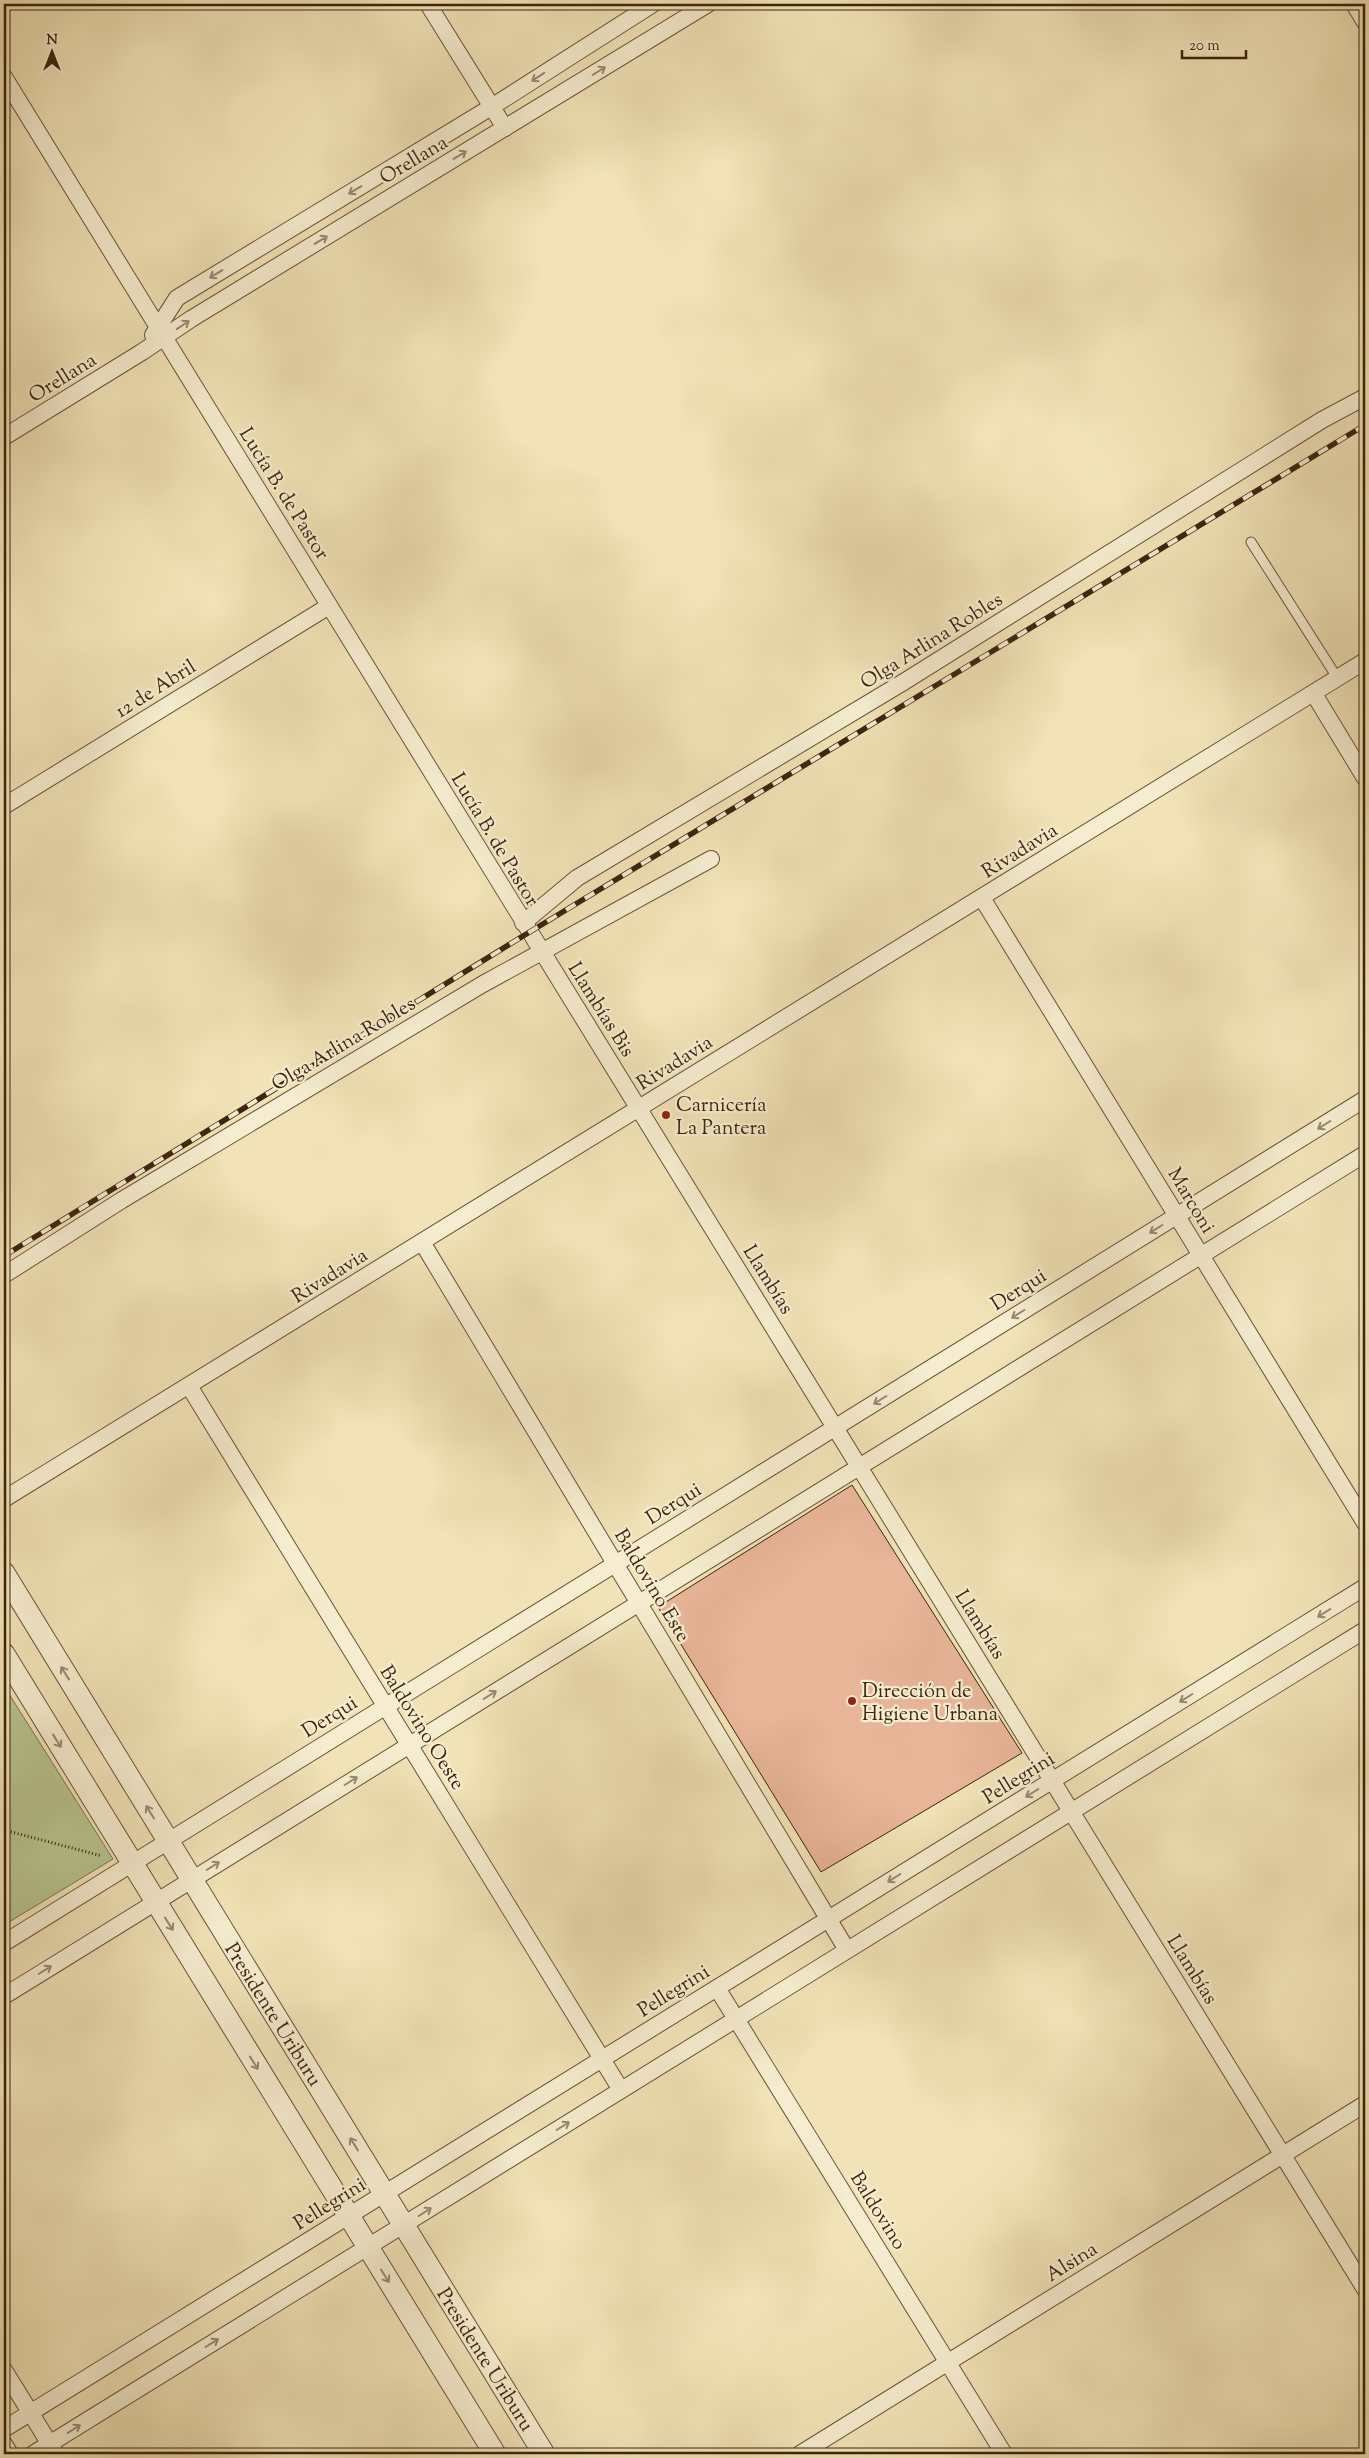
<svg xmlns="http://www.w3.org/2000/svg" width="1369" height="2458" font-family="'Sorts Mill Goudy',serif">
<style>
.green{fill:#b8c48f;stroke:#7a744e}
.building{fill:#e9b599;stroke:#3c240d}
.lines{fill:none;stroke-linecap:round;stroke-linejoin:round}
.service-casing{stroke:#695438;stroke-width:11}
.minor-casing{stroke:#695438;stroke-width:18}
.tertiary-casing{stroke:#695438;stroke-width:23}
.path{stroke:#3c240d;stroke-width:3;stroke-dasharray:1 2.5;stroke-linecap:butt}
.service{stroke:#f6edd0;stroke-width:9}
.minor{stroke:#f6edd0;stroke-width:16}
.tertiary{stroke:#f6edd0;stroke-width:21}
.rail-casing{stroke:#3c240d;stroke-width:5.5}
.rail{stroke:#f6edd0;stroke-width:4;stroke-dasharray:11;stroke-linecap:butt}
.oneway{stroke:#99886e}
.poi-dot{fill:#8f2418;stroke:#f6edd0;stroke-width:2}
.labels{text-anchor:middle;stroke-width:4.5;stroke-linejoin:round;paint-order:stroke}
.street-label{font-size:20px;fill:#3c240d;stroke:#f6edd0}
.poi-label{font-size:20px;fill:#3c240d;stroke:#f6edd0;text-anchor:start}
</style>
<rect width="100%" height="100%" fill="#f1e3b7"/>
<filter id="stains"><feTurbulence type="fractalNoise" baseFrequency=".004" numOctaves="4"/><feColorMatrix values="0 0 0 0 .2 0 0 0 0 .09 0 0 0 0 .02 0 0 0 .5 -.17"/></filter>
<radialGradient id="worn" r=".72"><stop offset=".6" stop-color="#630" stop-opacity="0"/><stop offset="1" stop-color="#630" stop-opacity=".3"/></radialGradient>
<!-- green -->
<polygon class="green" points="4,1686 113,1859 4,1925"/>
<!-- building -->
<polygon class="building" points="852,1485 1022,1753 821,1872 658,1607"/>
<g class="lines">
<!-- service casing -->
<g class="service-casing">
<polyline id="service" points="1251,542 1338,679"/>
</g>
<!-- minor casing -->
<g class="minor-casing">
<g id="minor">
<polyline points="428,4 505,128"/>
<polyline points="1354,4 1365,22"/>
<polyline points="4,77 1365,2289"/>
<polyline points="153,335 177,298 493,106 653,4"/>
<polyline points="4,437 142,352 191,319 708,4"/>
<polyline points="1314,694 1365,778"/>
<polyline points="4,806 329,606"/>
<polyline points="982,898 1365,1523"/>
<polyline points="523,923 577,878 902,683 1322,420 1365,397"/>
<polyline points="422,1242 847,1950"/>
<polyline points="4,1275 122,1200 483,984 711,859"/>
<polyline points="189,1386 621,2090"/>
<polyline points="4,1499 1365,661"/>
<polyline points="4,1943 1365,1099"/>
<polyline points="717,1988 1004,2454"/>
<polyline points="4,1996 1365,1154"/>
<polyline points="4,2370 56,2454"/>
<polyline points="4,2429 1365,1587"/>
<polyline points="4,2444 10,2454"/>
<polyline points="33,2454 1365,1630"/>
<polyline points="800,2454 1365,2104"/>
</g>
</g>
<!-- tertiary casing -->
<g class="tertiary-casing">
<g id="tertiary">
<polyline points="4,1573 544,2454"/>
<polyline points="4,1654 495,2454"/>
</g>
</g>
<!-- path -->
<polyline class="path" points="4,1830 102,1856"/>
<!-- service -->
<use href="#service" class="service"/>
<!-- minor -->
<use href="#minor" class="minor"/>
<!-- tertiary -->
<use href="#tertiary" class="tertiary"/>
<!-- rail casing -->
<g class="rail-casing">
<polyline id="rail" points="4,1256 528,933 1365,425"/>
</g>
<!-- rail -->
<use href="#rail" class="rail"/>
</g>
<!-- one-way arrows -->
<defs><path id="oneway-shaft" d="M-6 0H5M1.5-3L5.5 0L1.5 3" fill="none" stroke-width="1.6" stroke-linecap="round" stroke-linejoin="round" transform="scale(1.25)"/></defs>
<g class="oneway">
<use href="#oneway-shaft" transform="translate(599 71) rotate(-32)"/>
<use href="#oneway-shaft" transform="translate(538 77) rotate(147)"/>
<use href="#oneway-shaft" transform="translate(460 155) rotate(-31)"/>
<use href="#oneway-shaft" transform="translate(355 190) rotate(149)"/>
<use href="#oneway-shaft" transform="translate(321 240) rotate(-31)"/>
<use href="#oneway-shaft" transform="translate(216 274) rotate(149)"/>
<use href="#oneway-shaft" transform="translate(183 325) rotate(-34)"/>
<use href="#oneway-shaft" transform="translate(1324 1125) rotate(148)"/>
<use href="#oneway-shaft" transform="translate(1156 1229) rotate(148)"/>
<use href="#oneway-shaft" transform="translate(1018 1314) rotate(148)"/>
<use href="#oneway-shaft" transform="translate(880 1400) rotate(148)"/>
<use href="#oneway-shaft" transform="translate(1324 1613) rotate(148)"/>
<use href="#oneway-shaft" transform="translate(65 1673) rotate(-122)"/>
<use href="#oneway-shaft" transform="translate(490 1695) rotate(-32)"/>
<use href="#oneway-shaft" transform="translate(1186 1698) rotate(148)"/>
<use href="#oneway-shaft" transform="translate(57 1741) rotate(58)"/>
<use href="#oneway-shaft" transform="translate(351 1781) rotate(-32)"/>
<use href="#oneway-shaft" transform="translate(1032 1793) rotate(148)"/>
<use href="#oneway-shaft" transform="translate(150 1812) rotate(-122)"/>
<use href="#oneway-shaft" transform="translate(213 1866) rotate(-32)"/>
<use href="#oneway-shaft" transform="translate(894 1878) rotate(148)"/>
<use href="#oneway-shaft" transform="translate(169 1924) rotate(58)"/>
<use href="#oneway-shaft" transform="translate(45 1970) rotate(-32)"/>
<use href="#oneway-shaft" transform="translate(254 2063) rotate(58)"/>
<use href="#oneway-shaft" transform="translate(563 2126) rotate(-32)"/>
<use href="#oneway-shaft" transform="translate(354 2144) rotate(-122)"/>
<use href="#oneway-shaft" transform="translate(425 2212) rotate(-32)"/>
<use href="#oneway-shaft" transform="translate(385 2276) rotate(58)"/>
<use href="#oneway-shaft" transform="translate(212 2343) rotate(-32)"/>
<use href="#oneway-shaft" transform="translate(74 2429) rotate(-32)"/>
</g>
<!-- markers -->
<g class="poi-dot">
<circle cx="666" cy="1115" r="5"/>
<circle cx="852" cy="1701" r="5"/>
</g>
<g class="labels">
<!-- street labels -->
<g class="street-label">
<text transform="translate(413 159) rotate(-31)" y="7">Orellana</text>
<text transform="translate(62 377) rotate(-32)" y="7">Orellana</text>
<text transform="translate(285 493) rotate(58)" y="7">Lucía B. de Pastor</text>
<text transform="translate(931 640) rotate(-32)" y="7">Olga Arlina Robles</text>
<text transform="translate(155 688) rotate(-32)" y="7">12 de Abril</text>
<text transform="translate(496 839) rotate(59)" y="7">Lucía B. de Pastor</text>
<text transform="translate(1019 850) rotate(-32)" y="7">Rivadavia</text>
<text transform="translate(602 1009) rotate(58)" y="7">Llambías Bis</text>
<text transform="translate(343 1043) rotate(-31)" y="7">Olga Arlina Robles</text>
<text transform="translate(674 1062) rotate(-32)" y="7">Rivadavia</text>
<text transform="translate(1192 1200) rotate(59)" y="7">Marconi</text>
<text transform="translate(329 1275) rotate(-32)" y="7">Rivadavia</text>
<text transform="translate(769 1279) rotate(58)" y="7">Llambías</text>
<text transform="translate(1018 1289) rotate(-32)" y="7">Derqui</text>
<text transform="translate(673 1503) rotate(-32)" y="7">Derqui</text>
<text transform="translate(653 1585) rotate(59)" y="7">Baldovino Este</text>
<text transform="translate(981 1624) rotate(58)" y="7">Llambías</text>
<text transform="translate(329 1716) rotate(-32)" y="7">Derqui</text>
<text transform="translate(423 1727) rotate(58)" y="7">Baldovino Oeste</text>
<text transform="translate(1018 1777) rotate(-32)" y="7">Pellegrini</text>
<text transform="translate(1193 1969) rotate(58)" y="7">Llambías</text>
<text transform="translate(673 1990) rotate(-32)" y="7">Pellegrini</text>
<text transform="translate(274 2014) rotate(58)" y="7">Presidente Uriburu</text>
<text transform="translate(329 2203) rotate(-32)" y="7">Pellegrini</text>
<text transform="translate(879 2210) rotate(58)" y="7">Baldovino</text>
<text transform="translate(1071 2261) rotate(-32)" y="7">Alsina</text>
<text transform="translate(486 2359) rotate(58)" y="7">Presidente Uriburu</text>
</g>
<!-- poi labels -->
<g class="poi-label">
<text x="676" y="1111">Carnicería<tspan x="676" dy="23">La Pantera</tspan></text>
<text x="862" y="1697">Dirección de<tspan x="862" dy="23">Higiene Urbana</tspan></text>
</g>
</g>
<!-- margin -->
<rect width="1369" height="2458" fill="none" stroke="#f1e3b7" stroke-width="20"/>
<rect x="5" y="5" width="1359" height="2448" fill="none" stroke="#3c240d" stroke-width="2.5"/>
<rect x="10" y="10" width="1349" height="2438" fill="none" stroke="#3c240d"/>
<!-- north arrow -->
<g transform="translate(52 52)" stroke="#f6edd0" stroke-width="4" paint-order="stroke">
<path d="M0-4L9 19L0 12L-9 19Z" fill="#3c240d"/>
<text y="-8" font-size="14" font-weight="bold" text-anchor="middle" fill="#3c240d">N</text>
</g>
<!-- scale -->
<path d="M1182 50v8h64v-8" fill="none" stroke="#3c240d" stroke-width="2.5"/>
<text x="1189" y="50" font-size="15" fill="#3c240d" stroke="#f6edd0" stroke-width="4" paint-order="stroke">20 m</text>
<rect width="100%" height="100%" filter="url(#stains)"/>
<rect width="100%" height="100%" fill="url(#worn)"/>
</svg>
